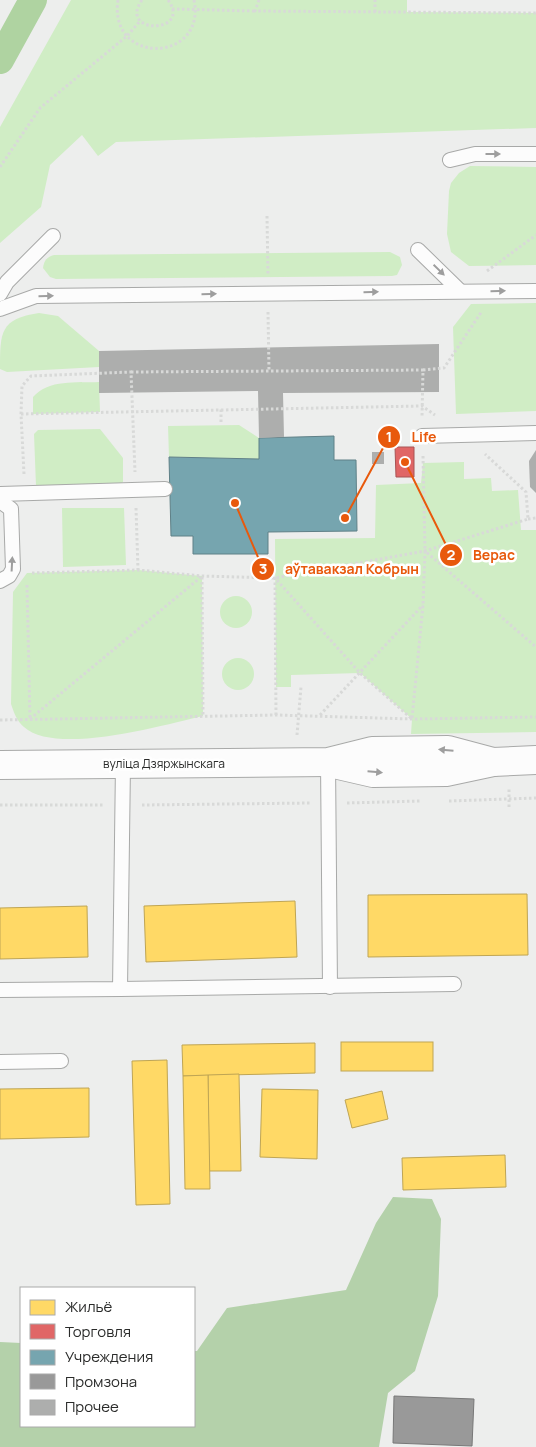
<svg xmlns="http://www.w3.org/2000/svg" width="536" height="1447" font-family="Manrope,sans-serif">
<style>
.green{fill:#d0edc5}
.forest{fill:#b4d1aa}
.homes{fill:#ffd966;stroke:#bfa554}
.shops{fill:#e06666;stroke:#a95454}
.public{fill:#76a5af;stroke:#5f8087}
.industry{fill:#999;stroke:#787878}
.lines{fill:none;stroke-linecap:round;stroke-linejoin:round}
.canal{stroke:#afd3a1;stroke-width:28}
.building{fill:#adaead}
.lane-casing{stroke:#a8a9a8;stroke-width:16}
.primary-casing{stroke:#a8a9a8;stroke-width:30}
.path{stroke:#d8d9d8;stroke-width:3;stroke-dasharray:2.5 2.5;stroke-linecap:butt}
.lane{stroke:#fcfcfc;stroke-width:14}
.primary{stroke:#fcfcfc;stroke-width:28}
.oneway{fill:#9e9e9e}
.labels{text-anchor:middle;stroke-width:5;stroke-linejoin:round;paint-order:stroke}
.street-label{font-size:12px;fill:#2a2b2a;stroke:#fff}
.leader{fill:none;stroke:#e8590c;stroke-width:2}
.callout-dot{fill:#e8590c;stroke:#fff;stroke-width:2}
.mark-label{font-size:15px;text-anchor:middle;font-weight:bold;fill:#fff}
.callout-label{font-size:14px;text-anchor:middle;font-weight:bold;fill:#e8590c;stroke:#fff;stroke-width:5;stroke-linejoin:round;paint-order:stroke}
</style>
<rect width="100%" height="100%" fill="#edeeed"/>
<!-- green -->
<g class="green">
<polygon points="71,0 407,0 407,12 536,13 536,128 116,142 98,156 82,135 50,165 41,207 0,243 0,127"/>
<polygon points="470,166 536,167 536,265 469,266 451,252 447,234 449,191 451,183 459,173"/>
<path d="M390,252L400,257L402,265L397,275L392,276L56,279L50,277L43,268C44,260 47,257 54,255Z"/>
<polygon points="536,303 536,411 456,414 453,327 471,304"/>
<path d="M39,313L58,316L99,351V367L7,372L0,369C0,332 0,319 39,313Z"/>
<path d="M99,382L100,412L33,414V397C49,379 76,383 99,382Z"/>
<polygon points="239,425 259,438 259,459 169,457 168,426"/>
<polygon points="100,429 123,458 123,482 118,486 42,488 36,486 34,434 38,430"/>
<polygon points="464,462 464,479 491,478 492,491 518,490 521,530 536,530 536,732 411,734 412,719 360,673 291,675 291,687 276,687 275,539 375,538 376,485 421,483 423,463"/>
<polygon points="62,508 124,508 126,565 63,567"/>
<path d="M138,570L202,576L203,716C163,725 56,756 24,727C17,721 14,713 11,704L13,592L27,573Z"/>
<circle cx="236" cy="612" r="16"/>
<circle cx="238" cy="674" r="16"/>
</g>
<!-- forest -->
<polygon class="forest" points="393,1197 432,1199 441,1219 438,1296 415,1371 388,1393 379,1447 0,1447 0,1342 21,1343 21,1426 194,1426 194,1351 197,1351 227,1308 346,1290 376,1223"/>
<!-- homes -->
<g class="homes">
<polygon points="527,894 528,955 368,957 368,895"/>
<polygon points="295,901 297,957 146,962 144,906"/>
<polygon points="87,906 88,957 0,959 0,908"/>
<rect x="341" y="1042" width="92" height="29"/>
<polygon points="315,1043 315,1073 183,1076 182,1045"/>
<polygon points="167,1060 170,1204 136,1205 132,1061"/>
<polygon points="239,1074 241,1171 209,1171 208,1075"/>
<polygon points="208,1075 210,1189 185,1189 183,1076"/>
<polygon points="89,1088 89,1137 0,1139 0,1089"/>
<polygon points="262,1089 318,1090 317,1159 260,1157"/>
<polygon points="382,1091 388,1119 352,1128 345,1100"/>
<polygon points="505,1155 506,1187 403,1190 402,1158"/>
</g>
<!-- shops -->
<polygon class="shops" points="395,447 414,447 414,477 396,477"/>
<!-- public -->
<polygon class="public" points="334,436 334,460 356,460 357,531 268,532 268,554 193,554 193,536 171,536 169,457 259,459 259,438"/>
<!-- industry -->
<polygon class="industry" points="394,1396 474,1399 472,1446 393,1443"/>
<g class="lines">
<!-- canal -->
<polyline class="canal" points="0,60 33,0"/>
</g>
<!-- building -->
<g class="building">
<polygon points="439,344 439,392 283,393 284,437 259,438 258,391 99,393 99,351"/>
<polygon points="536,450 536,493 530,487 529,461"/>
<rect x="372" y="452" width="12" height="12"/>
</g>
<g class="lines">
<!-- lane casing -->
<g class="lane-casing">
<g id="lane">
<polyline points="450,160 475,154 536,154"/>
<polyline points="418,250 460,291"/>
<polyline points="0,294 7,282 53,236"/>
<polyline points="0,309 36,296 536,291"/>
<polyline points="422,436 536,433"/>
<polyline points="0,494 165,489"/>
<polyline points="0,501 11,509 13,569 9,576 0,581"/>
<polyline points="328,762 330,987"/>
<polyline points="120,989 454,984"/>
<polyline points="0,990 120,989 123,764"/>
<polyline points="0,1062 61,1061"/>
</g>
</g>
<!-- primary casing -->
<g class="primary-casing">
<g id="primary">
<polyline points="334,764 373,773 446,772 493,762 536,760"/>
<polyline points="0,765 328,762 372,751 448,750 493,762"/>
</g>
</g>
<!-- path -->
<g class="path">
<path d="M118,0C108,66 207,63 194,0"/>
<path d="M142,0C117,35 193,34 168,0"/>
<polyline points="259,0 255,11 536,13"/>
<polyline points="172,9 255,11"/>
<polyline points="375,12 375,0"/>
<polyline points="0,167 40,108 127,36 141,20"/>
<polyline points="267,216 268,276"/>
<polyline points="487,271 536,235"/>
<polyline points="268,312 269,371"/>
<polyline points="423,370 444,368 482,311"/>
<polyline points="131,372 423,370 422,417"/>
<polyline points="21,414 422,406 435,415"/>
<polyline points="221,422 221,409"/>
<polyline points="423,456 425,551"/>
<polyline points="24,474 21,414 22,386 31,376 131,372 135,472"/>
<polyline points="136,508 138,570"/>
<polyline points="528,519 536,518"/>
<polyline points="32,573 138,570 202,576 275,578 425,551 528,519 526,492 485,454"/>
<polyline points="202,577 203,716"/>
<polyline points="27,585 30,719"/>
<polyline points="276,715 275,578 360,673 412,719 423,605 425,551 536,647"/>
<polyline points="320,715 423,605"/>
<polyline points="30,719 201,577"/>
<polyline points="0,720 276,715 412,719 536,717"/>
<polyline points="297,735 301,687"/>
<polyline points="449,801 536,798"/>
<polyline points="347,803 420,801"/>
<polyline points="0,805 103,805"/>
<polyline points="142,805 310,803"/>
<polyline points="509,807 509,788"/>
</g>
<!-- lane -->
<use href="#lane" class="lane"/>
<!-- primary -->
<use href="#primary" class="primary"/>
</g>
<!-- one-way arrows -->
<defs><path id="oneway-solid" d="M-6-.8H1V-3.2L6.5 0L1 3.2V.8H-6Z" transform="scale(1.25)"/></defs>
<g class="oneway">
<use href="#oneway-solid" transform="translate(493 154)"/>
<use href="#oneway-solid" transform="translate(439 270) rotate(44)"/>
<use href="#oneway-solid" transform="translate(498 291) rotate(-1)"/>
<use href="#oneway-solid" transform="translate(371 292) rotate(-1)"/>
<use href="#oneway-solid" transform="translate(209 294) rotate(-1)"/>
<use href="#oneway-solid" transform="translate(46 296) rotate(-1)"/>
<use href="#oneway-solid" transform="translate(12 564) rotate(-87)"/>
<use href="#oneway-solid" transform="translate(446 750) rotate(-175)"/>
<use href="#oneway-solid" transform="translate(375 772) rotate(5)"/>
</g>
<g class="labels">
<!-- street labels -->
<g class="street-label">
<text x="164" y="768">вуліца Дзяржынскага</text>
</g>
</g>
<!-- callouts -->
<path class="leader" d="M345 518L389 437M405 462L451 555M235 503L263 569"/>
<g class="callout-dot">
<circle cx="345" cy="518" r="5"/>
<circle cx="405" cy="462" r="5"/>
<circle cx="235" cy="503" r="5"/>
<circle cx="389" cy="437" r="12"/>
<circle cx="451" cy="555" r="12"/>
<circle cx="263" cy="569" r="12"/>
</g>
<g class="mark-label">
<text x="389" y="442">1</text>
<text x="451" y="560">2</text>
<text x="263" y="574">3</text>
</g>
<g class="callout-label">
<text x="424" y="442">Life</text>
<text x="494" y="560">Верас</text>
<text x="352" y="574">аўтавакзал Кобрын</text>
</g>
<!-- legend -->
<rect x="20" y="1287" width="175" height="140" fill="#ffffff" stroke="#aaaaaa"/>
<rect x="30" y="1300" width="25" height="15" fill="#ffd966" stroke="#aaaaaa"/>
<text x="65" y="1312" font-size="15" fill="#2a2b2a">Жильё</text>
<rect x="30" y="1324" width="25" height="15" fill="#e06666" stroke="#aaaaaa"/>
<text x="65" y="1337" font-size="15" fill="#2a2b2a">Торговля</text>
<rect x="30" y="1350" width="25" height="15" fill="#76a5af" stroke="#aaaaaa"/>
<text x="65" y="1362" font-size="15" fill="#2a2b2a">Учреждения</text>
<rect x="30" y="1374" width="25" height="15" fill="#999999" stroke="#aaaaaa"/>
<text x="65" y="1387" font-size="15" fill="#2a2b2a">Промзона</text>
<rect x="30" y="1400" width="25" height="15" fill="#adaead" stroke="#aaaaaa"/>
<text x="65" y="1412" font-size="15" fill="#2a2b2a">Прочее</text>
</svg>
